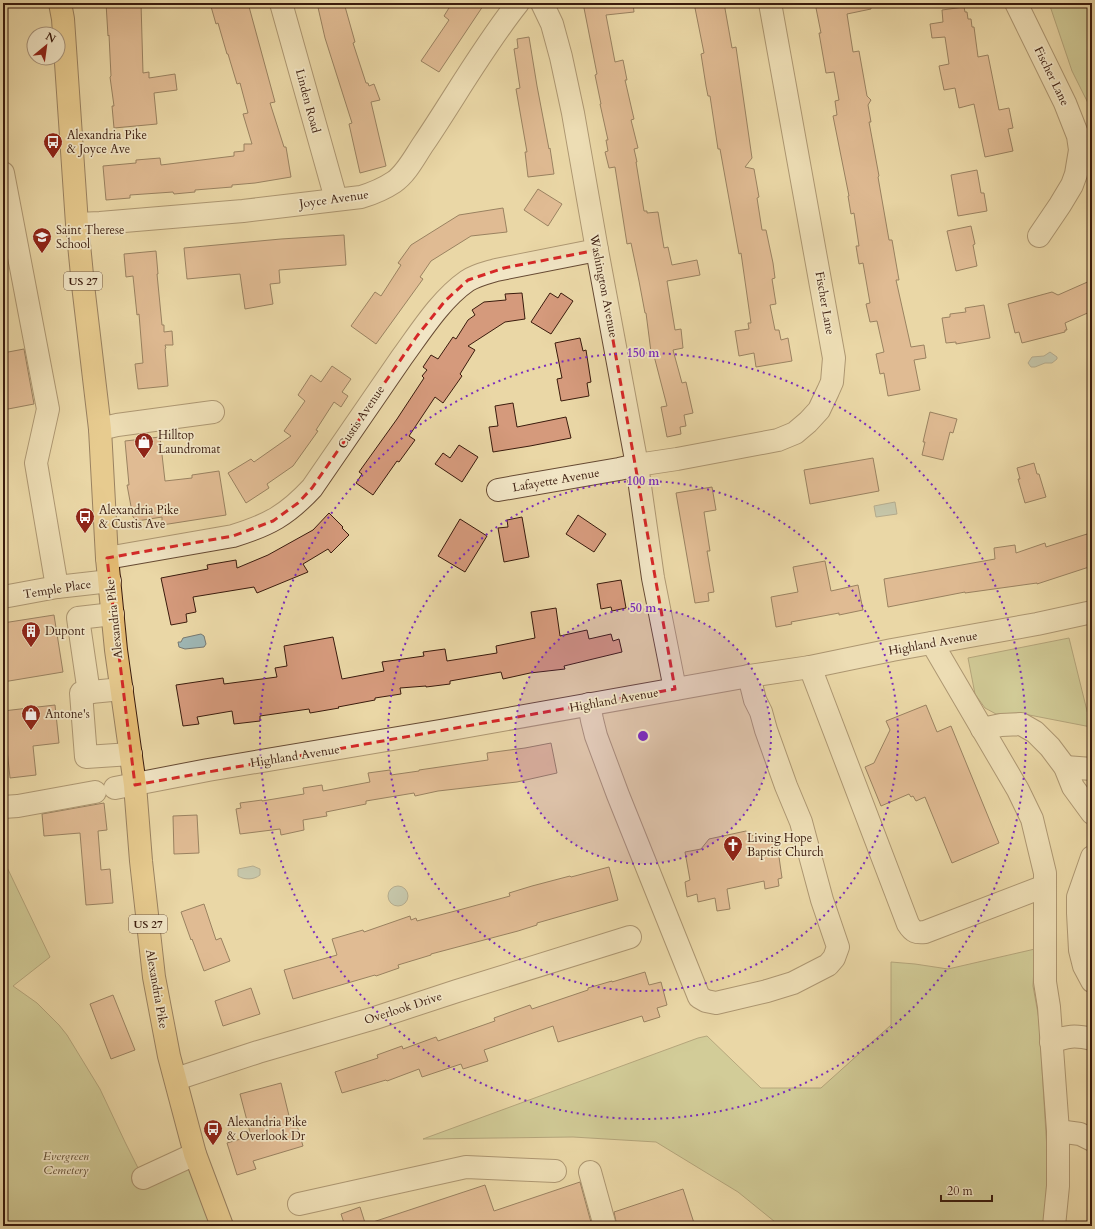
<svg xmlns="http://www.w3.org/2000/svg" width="1095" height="1229" font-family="Cardo,serif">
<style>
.green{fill:#b5be88;stroke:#786c4a}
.water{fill:#9eb6b4;stroke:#767871}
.building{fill:#d59a7c;stroke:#3a1b0d}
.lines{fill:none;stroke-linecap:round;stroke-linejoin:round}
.minor-casing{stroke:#664a33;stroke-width:24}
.major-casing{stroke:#3a1b0d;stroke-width:24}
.minor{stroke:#f1e5c5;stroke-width:22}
.major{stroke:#e5bc73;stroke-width:22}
.marked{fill:none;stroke:#d62828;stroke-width:3;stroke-dasharray:8 5;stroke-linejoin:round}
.ring{fill:none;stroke:#7b2cbf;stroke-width:2;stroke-dasharray:2 4}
.labels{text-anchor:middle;stroke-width:3.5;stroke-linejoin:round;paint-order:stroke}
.shield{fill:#f1e5c5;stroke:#715844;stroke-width:1}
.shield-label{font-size:11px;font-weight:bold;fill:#3a1b0d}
.street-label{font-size:12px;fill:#3a1b0d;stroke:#f1e5c5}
.poi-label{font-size:12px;fill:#3a1b0d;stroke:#f1e5c5;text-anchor:start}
.park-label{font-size:12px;font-style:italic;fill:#5f4c32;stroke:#f1e5c5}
.centre{fill:#7b2cbf;stroke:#f1e5c5;stroke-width:2}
.ring-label{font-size:12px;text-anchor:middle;font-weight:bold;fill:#7b2cbf;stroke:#f1e5c5;stroke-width:3.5;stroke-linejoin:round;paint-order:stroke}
</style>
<rect width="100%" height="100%" fill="#ead7a6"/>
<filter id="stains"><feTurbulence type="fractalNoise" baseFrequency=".005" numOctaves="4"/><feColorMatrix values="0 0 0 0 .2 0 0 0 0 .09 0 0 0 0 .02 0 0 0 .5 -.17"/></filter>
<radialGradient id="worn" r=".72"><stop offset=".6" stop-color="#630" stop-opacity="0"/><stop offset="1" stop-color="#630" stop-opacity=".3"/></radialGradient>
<!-- green -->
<g class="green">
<polygon points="1049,3 1092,3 1092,111 1072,71"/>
<polygon points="1069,638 1091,727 1019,713 996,714 985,708 975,694 968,658"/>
<polygon points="3,859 50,957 13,986 37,1003 59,1025 67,1035 100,1089 125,1142 143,1178 195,1154 222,1226 3,1226"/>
<polygon points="1035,949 1033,986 1039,1019 1049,1183 1047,1226 780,1226 738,1192 656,1142 573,1137 423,1139 698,1038 707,1036 761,1088 821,1088 891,1025 891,962 915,964 948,969"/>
</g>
<!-- water -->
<g class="water">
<polygon points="1050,352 1057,357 1057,359 1052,363 1045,363 1035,367 1031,367 1028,363 1032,357 1044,356"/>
<polygon points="895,502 897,514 876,517 874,506"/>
<polygon points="201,634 204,636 206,644 204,647 185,649 179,647 178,642 181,642 183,638"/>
<path d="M253,866L260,869V875C254,880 244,880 238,876V869Z"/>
<circle cx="398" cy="896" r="10"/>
</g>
<!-- building -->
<g class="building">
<polygon points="106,3 141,3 143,73 149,72 149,78 175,74 177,90 154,93 157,124 114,128 112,106 114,106 110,77 111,76 109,35 108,36"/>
<polygon points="210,3 248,3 275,102 270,103 284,147 286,147 291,177 255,183 232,185 232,187 195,190 195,192 174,194 173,192 130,195 130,198 106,200 103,166 136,163 136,160 160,158 161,165 234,156 234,152 244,151 244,144 252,144 243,114 248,113 240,83 237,84 228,54 227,54 218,23 216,24"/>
<polygon points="317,3 344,3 355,42 353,43 366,83 368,83 369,86 374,84 380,100 371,102 386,166 360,173 349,124 352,123 325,38"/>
<polygon points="452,3 485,3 439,72 421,61 449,20 444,16"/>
<polygon points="583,3 633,3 634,12 606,15 615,62 623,60 627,80 625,80 634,119 631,120 638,148 634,149 637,162 636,162 644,211 647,211 647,213 658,212 664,248 668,247 672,265 697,260 700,275 667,281 675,330 681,329 683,348 673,350 682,383 686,382 693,413 684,415 686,426 680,427 681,434 667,437 661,407 667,406 653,352 651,352 646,313 645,313 639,281 631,243 627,244 615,167 609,168 605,152 608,151 606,140 608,140 600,104 601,104 595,75 597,74"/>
<polygon points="694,3 724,3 732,48 736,47 752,158 745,167 754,169 759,197 757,198 762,230 766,230 773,263 775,278 772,279 776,304 770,305 775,330 779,330 781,340 788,338 792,361 756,367 754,353 739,356 735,331 749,329 748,323 751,323 741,253 739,254 720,149 718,149 710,96 708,96 706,86 701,54 704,53"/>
<polygon points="815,3 871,3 871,9 847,14 853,52 859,51 867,96 871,100 868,105 871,122 869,122 879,176 878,177 889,240 892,240 899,280 896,280 911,347 924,345 926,358 914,360 920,390 888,396 884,373 880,374 876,354 884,352 877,321 870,322 866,304 870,303 863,263 859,264 856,246 859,246 854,213 851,214 848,196 849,196 833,116 837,115 835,101 839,100 834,72 826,73 819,33 821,33"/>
<polygon points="964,7 965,12 967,12 968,19 971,19 972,27 974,27 978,57 988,55 999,110 1009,108 1013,128 1008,129 1013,151 985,157 974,104 959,108 955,88 944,90 939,66 949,64 945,37 932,38 930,24 943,22 942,10"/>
<polygon points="529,37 537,86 549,149 550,148 554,174 528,177 525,152 527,152 516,89 520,88 514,49 518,48 517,39"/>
<polygon points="977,170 981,193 984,193 987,211 958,216 951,175"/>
<polygon points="538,189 562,204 548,226 524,210"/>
<polygon points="503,208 507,232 471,236 431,261 420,277 423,279 376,344 351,326 375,292 381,296 401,265 398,263 411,245 459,215"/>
<polygon points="971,226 975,244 973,245 977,266 956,271 947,231"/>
<polygon points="344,235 346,265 279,270 280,283 270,284 273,304 245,309 240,274 187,279 184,248 281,239"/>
<polygon points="156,251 158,274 157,274 162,325 164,325 164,332 172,331 173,345 165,345 166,348 165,349 168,386 138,389 135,364 143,363 139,314 137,315 133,276 126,277 124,254"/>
<polygon points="1092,280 1092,311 1065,323 1067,330 1065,330 1065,332 1022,343 1019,332 1015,333 1008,304 1052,292 1058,295"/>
<polygon points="522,293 525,319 505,322 468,346 475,350 460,374 462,376 443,403 435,397 409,436 415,440 399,462 397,461 373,495 356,483 362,474 359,472 397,419 424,378 422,376 427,370 423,367 431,355 438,359 453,337 456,339 468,320 475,315 472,310 484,302 506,300 505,294"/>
<polygon points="550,293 558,298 561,293 573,301 551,334 531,322"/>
<polygon points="984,305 990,338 956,344 956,342 946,343 942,318 950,317 950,314 966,312 965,308"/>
<polygon points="580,338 583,351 586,350 591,382 587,383 589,396 561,401 557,379 562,378 555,343"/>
<polygon points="24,349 34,404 3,410 3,353"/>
<polygon points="332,366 351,379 342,392 348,396 341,407 334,402 316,430 318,431 293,466 267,484 269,488 246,503 228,473 251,459 254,462 291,436 284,431 305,401 298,395 311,375 321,382"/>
<polygon points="513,403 517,427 566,417 571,438 530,446 493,452 489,427 498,426 495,406"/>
<polygon points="930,412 957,419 953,433 950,432 943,460 922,455 925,442 923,442"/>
<polygon points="160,437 165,481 192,478 192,475 219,471 226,515 162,525 162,517 137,521 133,517 127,485 129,485 125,441"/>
<polygon points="459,445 478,457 462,482 435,464 443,453 450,458"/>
<polygon points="873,458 879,491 810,504 804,470"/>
<polygon points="1034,463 1037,474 1039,474 1046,497 1025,503 1018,479 1020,479 1017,468"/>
<polygon points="712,487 716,510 704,512 710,551 707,551 714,592 708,593 709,601 695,603 676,493"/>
<polygon points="329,513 343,527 342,528 349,535 331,553 328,549 303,564 308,572 257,593 254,587 193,597 196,612 186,614 187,622 171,625 161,578 208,569 207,565 236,560 237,568 268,555 313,530"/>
<polygon points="578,515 606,534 594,552 566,534"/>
<polygon points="522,517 529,557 504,562 498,528 508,527 507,520"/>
<polygon points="460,519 487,536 465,572 438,556"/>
<polygon points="1087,534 1092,550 1092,566 1037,584 1037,583 965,593 965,592 888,607 884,579 995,559 994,548 1015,545 1016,553 1045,543 1046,547"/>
<polygon points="825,561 831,591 858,585 863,610 839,615 839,613 791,622 792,624 776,627 771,597 798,592 793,567"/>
<polygon points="621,580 626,608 612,611 611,607 601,609 597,584"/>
<polygon points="556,608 560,636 587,630 589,639 611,634 613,641 619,639 622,652 564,666 565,669 530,673 503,679 501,672 450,681 450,684 426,687 426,686 400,688 401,694 375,698 375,700 338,707 339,708 310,713 309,709 260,716 260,721 234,724 232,711 197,717 199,724 183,726 176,685 223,678 224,684 277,677 275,668 287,666 284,646 333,637 342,679 384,671 382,662 424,656 423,652 445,649 447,661 497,653 496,646 535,638 531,612"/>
<polygon points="54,615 63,672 3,682 3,623"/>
<polygon points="55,705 59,743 33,746 36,775 10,778 3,711"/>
<polygon points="926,705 937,732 951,726 999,843 952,863 925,797 916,801 913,796 911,797 909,794 881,806 865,767 874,763 890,730 886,721"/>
<polygon points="551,743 557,773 517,782 438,791 415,796 414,793 366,801 366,804 326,812 327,816 303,820 304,830 281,835 280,829 240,834 236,809 241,808 240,803 262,800 262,801 304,794 303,788 322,785 323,791 370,782 368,773 390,770 391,775 419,771 419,770 488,760 487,753 525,748"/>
<polygon points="104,803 107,830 98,831 101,870 110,869 113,903 86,905 80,833 44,836 42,814"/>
<polygon points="197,815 199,853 174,854 173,816"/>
<polygon points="746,831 758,839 776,836 782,878 778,879 779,886 765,889 764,881 727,889 730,909 717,911 715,898 698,902 697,894 687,897 685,882 690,880 685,852 701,849 709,839"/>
<polygon points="609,867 618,900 537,923 537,925 518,931 431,954 431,955 398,965 399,968 376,976 375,975 293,999 284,970 337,955 332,939 363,930 364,932 410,916 411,920 416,918 417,921 459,910 510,896 509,893 532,886 570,876 571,877"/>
<polygon points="204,904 216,940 221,938 230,961 204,971 192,939 191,940 181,912"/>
<polygon points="645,972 649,985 661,982 667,1005 657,1008 660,1017 644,1022 642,1016 558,1042 553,1026 484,1050 488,1061 463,1069 461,1064 422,1077 419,1069 387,1081 386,1080 342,1093 335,1072 378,1058 377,1055 402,1046 403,1049 436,1037 438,1041 495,1021 494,1018 530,1005 532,1009 588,990 588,988 612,981 612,982"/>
<polygon points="251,988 260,1014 223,1026 215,1001"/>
<polygon points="113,995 135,1050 111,1059 90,1004"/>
<polygon points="281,1083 291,1124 296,1122 303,1146 253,1161 256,1169 237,1175 227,1143 251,1136 240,1094"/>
<polygon points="580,1182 592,1226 370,1226 370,1223 485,1185 494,1211"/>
<polygon points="683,1189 694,1223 687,1226 617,1226 614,1212"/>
<polygon points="360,1207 366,1226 345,1226 341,1214"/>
</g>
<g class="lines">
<!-- minor casing -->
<g class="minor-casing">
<g id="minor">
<polyline points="281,3 336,199"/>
<polyline points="542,3 552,24 561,57 573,113 597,250 637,465 653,578 675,689"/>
<polyline points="1016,3 1065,103 1078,136 1080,150 1076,174 1072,185 1060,205 1039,236"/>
<polyline points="3,173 48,409 36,463 57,587"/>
<path d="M77,224L100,223L243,211L361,197C371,194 385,188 394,182C407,173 415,156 424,143C455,97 483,47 518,3"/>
<polyline points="100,429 117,425 213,412"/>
<polyline points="498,490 619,469 637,465 677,459 778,440 795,433 808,422 819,410 828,391 832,382 834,358 770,3"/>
<path d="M107,558L233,536C269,525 287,515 312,488C342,444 372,401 402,357C421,331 441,299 467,281C476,275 486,273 496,270L597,250"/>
<polyline points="3,597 57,587 110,581"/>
<polyline points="932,643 1018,790 1032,819 1045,873 1045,982 1049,1007 1058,1131 1058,1186 1054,1226"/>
<path d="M810,667L908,924C913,932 916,933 925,932L1045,886"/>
<polyline points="122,689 81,693 86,757 131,754"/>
<polyline points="89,693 78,618 113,614"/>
<polyline points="589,704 592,720 596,736 618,795 699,997 706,1001 716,1003 767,991 793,983 828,965 834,958 838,947 822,900 801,822 786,786 766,730 761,712 755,700 749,676"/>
<polyline points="982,729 1001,725 1021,724 1035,732 1050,747 1065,767 1073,787 1092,813"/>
<polyline points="1065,767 1092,769"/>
<polyline points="115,788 208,770 446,730 749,676 810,667 892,650 1037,624 1092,612"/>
<polyline points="3,807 18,806 95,792"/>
<polyline points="1092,857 1078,897 1078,913 1080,950 1084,966 1092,981"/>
<path d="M1051,1042C1067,1036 1075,1035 1092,1039"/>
<polyline points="176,1079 258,1052 375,1018 457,991 630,937"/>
<polyline points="1058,1131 1080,1134 1092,1140"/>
<polyline points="590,1172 605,1226"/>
<polyline points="143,1178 195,1154"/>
<polyline points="299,1204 466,1167 555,1171"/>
</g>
</g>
<!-- major casing -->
<g class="major-casing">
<polyline id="major" points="60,3 63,19 77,224 83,285 100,429 107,558 116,650 135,785 141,861 154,977 169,1056 195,1154 222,1226"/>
</g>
<!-- minor -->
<use href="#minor" class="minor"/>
<!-- major -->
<use href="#major" class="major"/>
</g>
<!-- marked area -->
<path d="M0 0H1095V1229H0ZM597,250L675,689L135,785L107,558L233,536L273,521L298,503L312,488L417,336L445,301L468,280L504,268Z" fill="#ead7a6" fill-opacity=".55" fill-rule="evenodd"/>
<path class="marked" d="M597,250L675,689L135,785L107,558L233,536L273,521L298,503L312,488L417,336L445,301L468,280L504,268Z"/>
<!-- distance rings -->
<circle cx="643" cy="736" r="128" fill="#7b2cbf" fill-opacity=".12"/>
<g class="ring">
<circle cx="643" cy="736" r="128"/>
<circle cx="643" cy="736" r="255"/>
<circle cx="643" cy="736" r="383"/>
</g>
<!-- icons -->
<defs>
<g id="bus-pin" transform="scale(1)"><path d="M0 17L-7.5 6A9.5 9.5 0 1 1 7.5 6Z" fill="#8f2418" stroke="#f1e5c5"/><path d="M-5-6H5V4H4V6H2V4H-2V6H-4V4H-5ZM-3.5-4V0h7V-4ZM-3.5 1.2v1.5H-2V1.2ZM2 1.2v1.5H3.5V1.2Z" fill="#fff"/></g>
<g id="school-pin" transform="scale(1)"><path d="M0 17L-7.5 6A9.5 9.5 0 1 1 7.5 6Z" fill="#8f2418" stroke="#f1e5c5"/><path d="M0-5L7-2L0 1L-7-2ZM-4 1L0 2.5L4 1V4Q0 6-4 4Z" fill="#fff"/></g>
<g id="shop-pin" transform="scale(1)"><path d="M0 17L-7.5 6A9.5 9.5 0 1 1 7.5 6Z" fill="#8f2418" stroke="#f1e5c5"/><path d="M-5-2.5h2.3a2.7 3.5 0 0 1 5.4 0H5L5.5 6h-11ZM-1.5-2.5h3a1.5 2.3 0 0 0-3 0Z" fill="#fff"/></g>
<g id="building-pin" transform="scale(1)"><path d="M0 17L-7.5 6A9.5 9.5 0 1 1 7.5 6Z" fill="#8f2418" stroke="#f1e5c5"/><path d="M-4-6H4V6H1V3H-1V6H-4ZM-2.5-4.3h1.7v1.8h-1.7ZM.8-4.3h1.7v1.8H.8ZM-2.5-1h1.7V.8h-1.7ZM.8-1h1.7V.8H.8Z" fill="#fff"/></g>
<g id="church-pin" transform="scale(1)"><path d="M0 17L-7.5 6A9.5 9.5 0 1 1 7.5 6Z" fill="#8f2418" stroke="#f1e5c5"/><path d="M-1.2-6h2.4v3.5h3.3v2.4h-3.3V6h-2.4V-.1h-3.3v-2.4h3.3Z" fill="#fff"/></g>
</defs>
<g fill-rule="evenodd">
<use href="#bus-pin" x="53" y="142"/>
<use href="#school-pin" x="42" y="237"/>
<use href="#shop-pin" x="144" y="442"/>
<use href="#bus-pin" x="85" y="517"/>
<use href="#building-pin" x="31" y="631"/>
<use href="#shop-pin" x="31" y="714"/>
<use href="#church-pin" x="733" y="845"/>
<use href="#bus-pin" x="213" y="1129"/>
</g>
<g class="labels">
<!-- shield labels -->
<g class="shield">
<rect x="64" y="272" width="38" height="18" rx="3"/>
<rect x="129" y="915" width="38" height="18" rx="3"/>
</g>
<g class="shield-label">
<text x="83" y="285">US 27</text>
<text x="148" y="928">US 27</text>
</g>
<!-- street labels -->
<g class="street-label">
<text transform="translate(1052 76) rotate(64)" y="4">Fischer Lane</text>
<text transform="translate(308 101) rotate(75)" y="4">Linden Road</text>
<text transform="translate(334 199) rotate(-8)" y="4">Joyce Avenue</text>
<text transform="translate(604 286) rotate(79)" y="4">Washington Avenue</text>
<text transform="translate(825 303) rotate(80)" y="4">Fischer Lane</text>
<text transform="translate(361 417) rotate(-56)" y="4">Custis Avenue</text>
<text transform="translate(556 480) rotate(-10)" y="4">Lafayette Avenue</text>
<text transform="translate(57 589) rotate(-9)" y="4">Temple Place</text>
<text transform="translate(114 619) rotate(-96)" y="4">Alexandria Pike</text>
<text transform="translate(933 643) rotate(-10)" y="4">Highland Avenue</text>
<text transform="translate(614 700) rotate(-10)" y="4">Highland Avenue</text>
<text transform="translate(295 756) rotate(-9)" y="4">Highland Avenue</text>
<text transform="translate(157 989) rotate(80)" y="4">Alexandria Pike</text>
<text transform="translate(403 1008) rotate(-18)" y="4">Overlook Drive</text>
</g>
<!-- poi labels -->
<g class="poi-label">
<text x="67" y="139">Alexandria Pike<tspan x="67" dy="14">&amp; Joyce Ave</tspan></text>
<text x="56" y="234">Saint Therese<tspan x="56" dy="14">School</tspan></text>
<text x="158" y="439">Hilltop<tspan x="158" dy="14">Laundromat</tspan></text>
<text x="99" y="514">Alexandria Pike<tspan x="99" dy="14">&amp; Custis Ave</tspan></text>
<text x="45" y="635">Dupont</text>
<text x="45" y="718">Antone's</text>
<text x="747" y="842">Living Hope<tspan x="747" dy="14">Baptist Church</tspan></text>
<text x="227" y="1126">Alexandria Pike<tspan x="227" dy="14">&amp; Overlook Dr</tspan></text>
</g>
<!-- park labels -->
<g class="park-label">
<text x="66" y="1160">Evergreen<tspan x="66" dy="14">Cemetery</tspan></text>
</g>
</g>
<circle cx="643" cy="736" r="6" class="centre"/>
<g class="ring-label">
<text x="643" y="357">150 m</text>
<text x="643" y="485">100 m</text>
<text x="643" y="612">50 m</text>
</g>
<!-- margin -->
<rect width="1095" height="1229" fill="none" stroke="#ead7a6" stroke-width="16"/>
<rect x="4" y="4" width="1087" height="1221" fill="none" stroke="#3a1b0d" stroke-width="2"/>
<rect x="8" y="8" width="1079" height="1213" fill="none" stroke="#3a1b0d"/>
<!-- north arrow -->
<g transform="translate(46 46) rotate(29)"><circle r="19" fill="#f1e5c5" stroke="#a8947b"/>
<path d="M0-3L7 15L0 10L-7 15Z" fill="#8f2418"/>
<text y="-6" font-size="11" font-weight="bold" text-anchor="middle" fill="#3a1b0d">N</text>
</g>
<!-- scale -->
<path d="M941 1195v6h51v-6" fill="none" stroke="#3a1b0d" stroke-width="2"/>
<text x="947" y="1195" font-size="12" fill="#3a1b0d" stroke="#f1e5c5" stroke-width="3" paint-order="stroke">20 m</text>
<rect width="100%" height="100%" filter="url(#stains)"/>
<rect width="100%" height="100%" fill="url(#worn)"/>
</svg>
